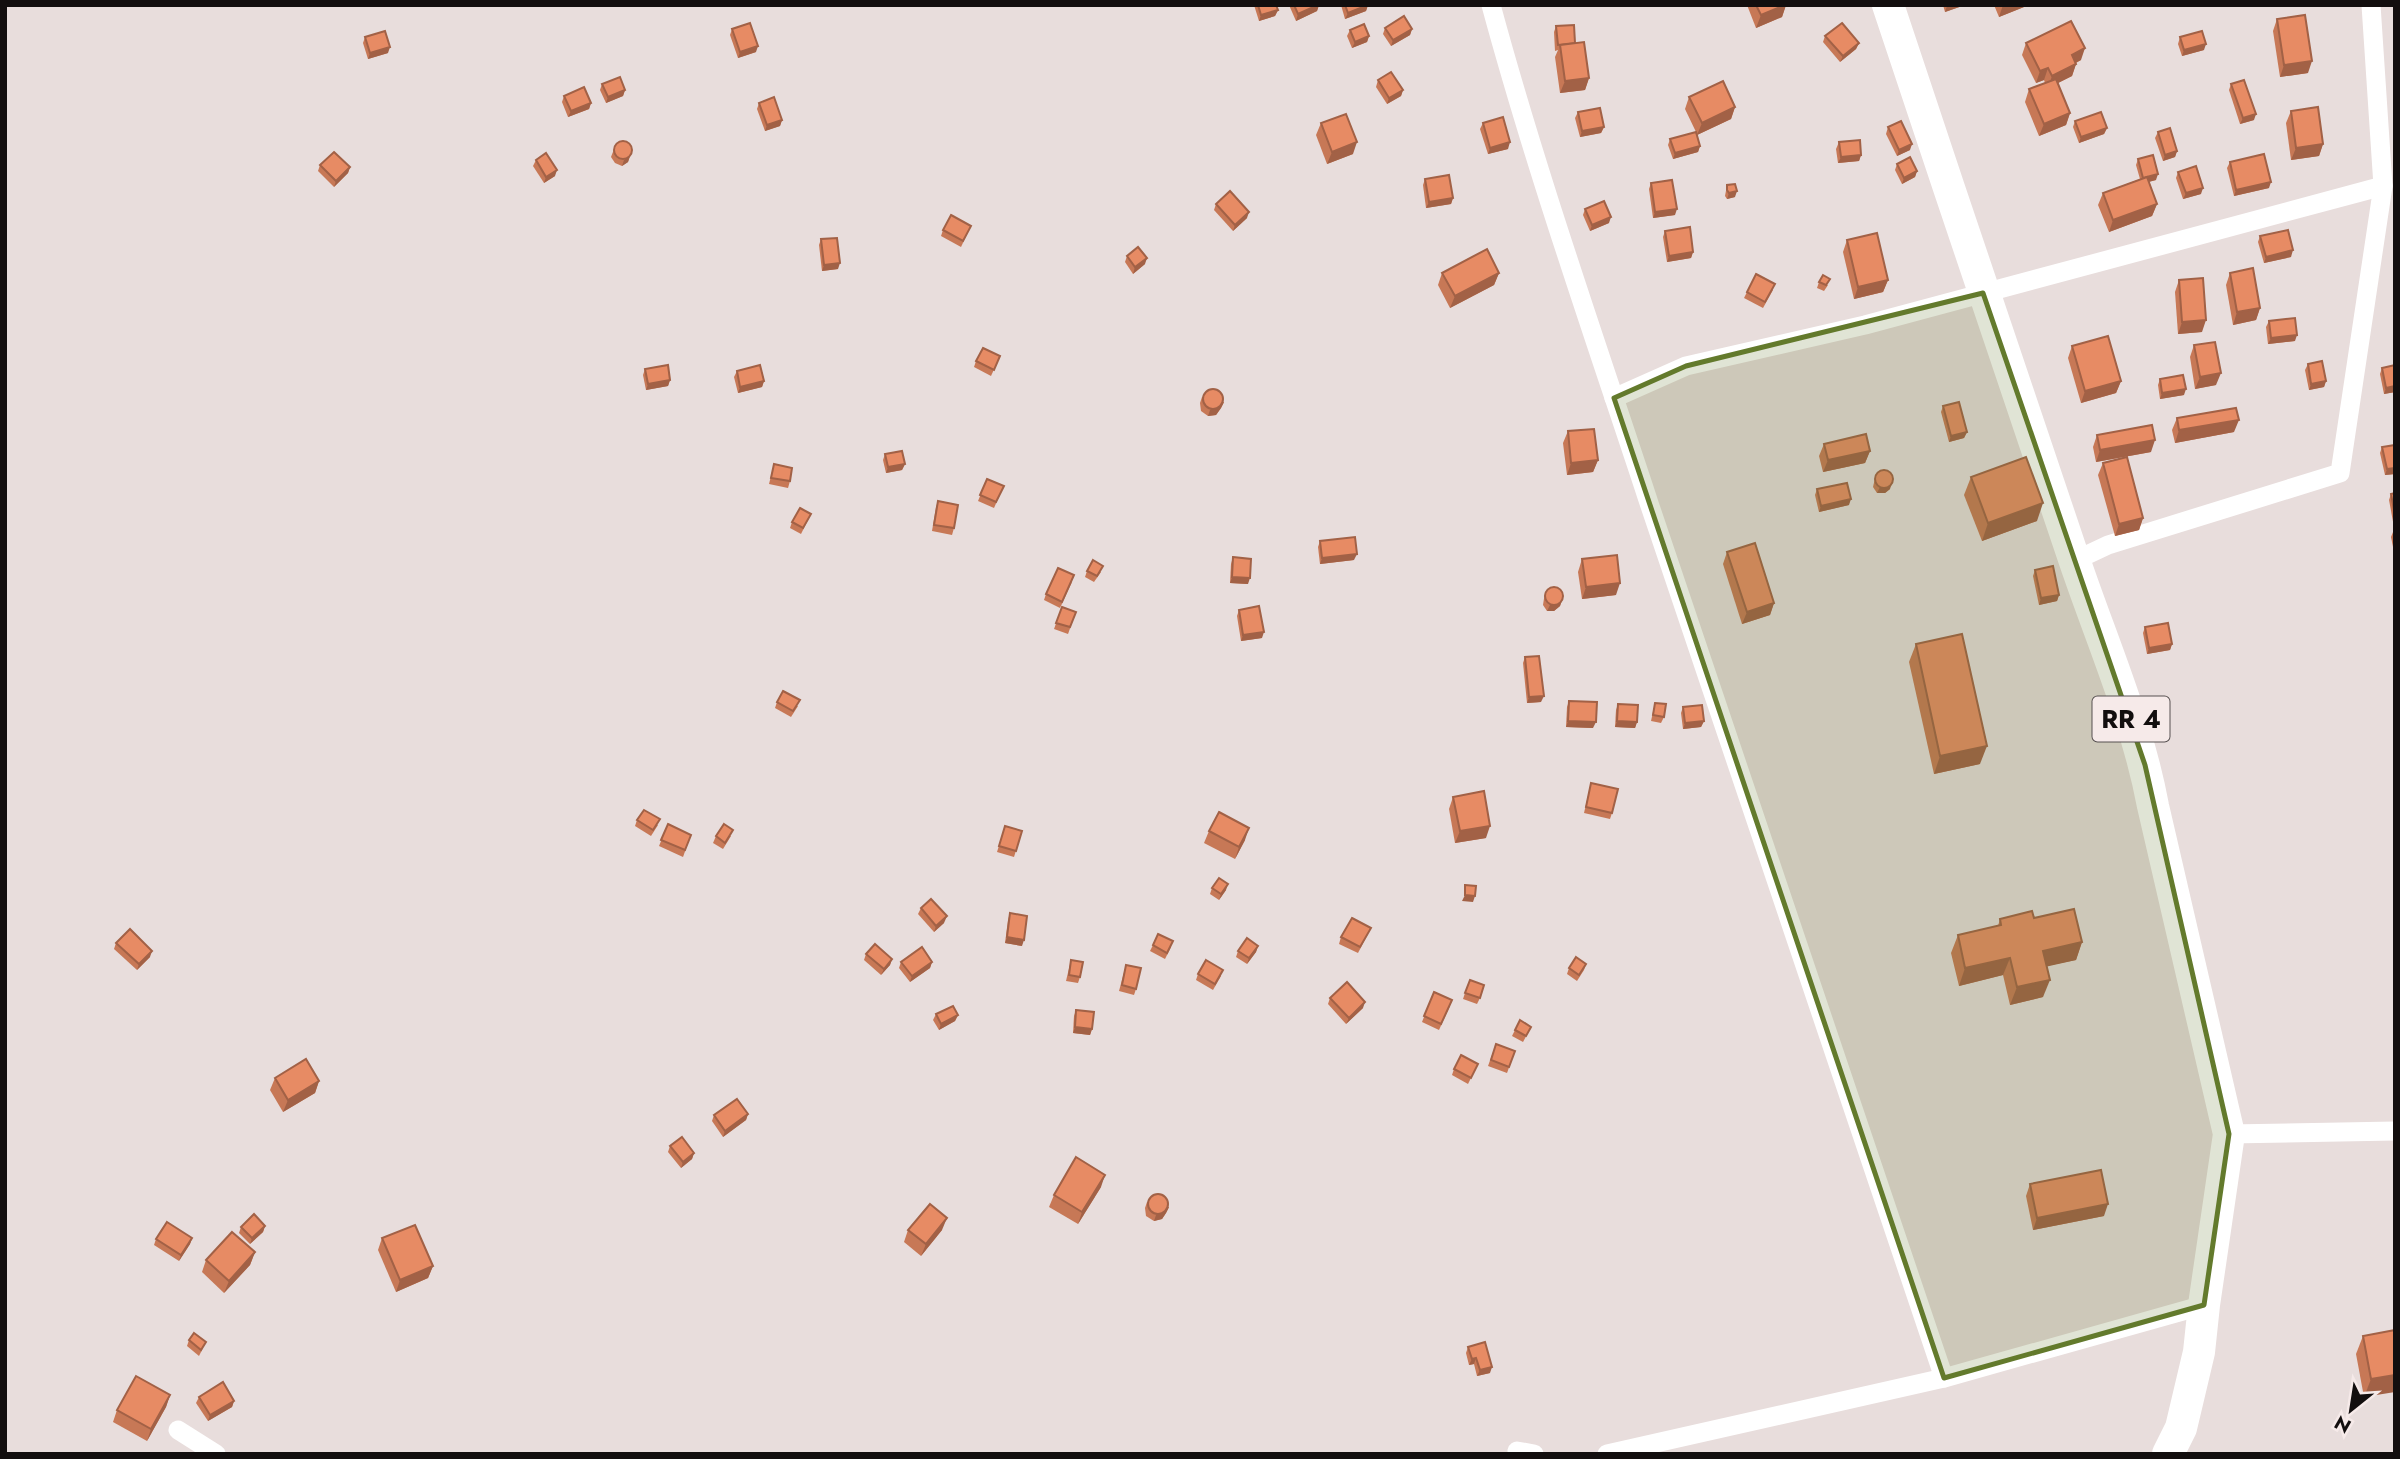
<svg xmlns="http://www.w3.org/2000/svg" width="2400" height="1459" font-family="Jost,sans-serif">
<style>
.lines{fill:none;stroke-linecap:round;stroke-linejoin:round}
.minor{stroke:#fff;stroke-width:19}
.primary{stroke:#fff;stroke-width:32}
.wall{fill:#c77856}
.shaded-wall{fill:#a26146}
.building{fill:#e78b64;stroke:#a26146;stroke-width:2}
.marked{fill:#637a2c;fill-opacity:0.2;stroke:#637a2c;stroke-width:5;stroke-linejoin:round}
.labels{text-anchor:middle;stroke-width:6;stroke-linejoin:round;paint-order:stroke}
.shield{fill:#f6eae9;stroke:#565050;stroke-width:2}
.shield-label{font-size:26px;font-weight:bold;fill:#120e0e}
</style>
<rect width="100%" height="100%" fill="#e8dddc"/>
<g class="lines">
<!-- minor -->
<g class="minor">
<path d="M1491,5C1536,171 1593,333 1647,497C1744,791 1844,1084 1944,1378"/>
<polyline points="1614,398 1686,366 1865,325 2383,186"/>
<polyline points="2074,561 2108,545 2340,473 2383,186 2371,5"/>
<polyline points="2229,1134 2395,1131"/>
<polyline points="178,1430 216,1454"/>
<polyline points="1517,1451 1534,1454"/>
<polyline points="1607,1454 1944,1378 2204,1305"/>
</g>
<!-- primary -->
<path class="primary" d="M1888,5C1949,190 2012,374 2074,559C2102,642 2137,720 2153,806L2229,1134L2204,1305L2199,1352L2181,1428L2168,1454"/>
</g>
<!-- wall -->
<g class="wall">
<polygon points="1254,5 1276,5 1278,10 1275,16 1259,21"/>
<polygon points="1289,5 1319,5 1317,11 1296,21"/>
<polygon points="1341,5 1368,5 1366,11 1345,19"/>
<polygon points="1747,5 1786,5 1782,17 1756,28"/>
<polygon points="1943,5 1965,5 1945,12"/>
<polygon points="1994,5 2025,5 2024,7 1999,17"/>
<polygon points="2277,19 2308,73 2280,77 2273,31"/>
<polygon points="1556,26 1575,43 1589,78 1585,90 1560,93 1555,57 1558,50 1555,51 1554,32"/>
<polygon points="1385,28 1412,29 1410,35 1391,46 1383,34"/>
<polygon points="732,29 756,52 738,58 730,35"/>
<polygon points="1350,30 1369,36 1367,42 1352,48 1347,36"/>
<polygon points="1825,36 1859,43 1856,49 1840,62 1823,42"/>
<polygon points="365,37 388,53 368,59 363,43"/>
<polygon points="2180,37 2204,50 2182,56 2178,44"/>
<polygon points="2026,43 2081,60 2076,63 2076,64 2072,76 2058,83 2070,113 2066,125 2039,136 2025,102 2029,89 2045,83 2044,80 2036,83 2022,55"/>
<polygon points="1378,80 1403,90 1401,96 1387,104 1376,87"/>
<polygon points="602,84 625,90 623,96 606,103 600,90"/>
<polygon points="2231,84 2254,120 2240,124 2229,90"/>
<polygon points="564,96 591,103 589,109 568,117 562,102"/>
<polygon points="1689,97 1735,107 1731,119 1697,135 1700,146 1698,152 1673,159 1668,145 1670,139 1696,132 1685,109"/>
<polygon points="759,103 782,120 780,126 765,131 757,109"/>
<polygon points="2291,111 2323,144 2319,156 2291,160 2286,123"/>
<polygon points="1578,112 1604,127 1601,133 1580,137 1575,118"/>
<polygon points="2075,121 2107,128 2104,134 2079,143 2073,127"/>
<polygon points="1321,123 1353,154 1327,164 1316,135"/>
<polygon points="1483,123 1508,149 1488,154 1480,129"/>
<polygon points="1888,127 1910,150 1897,156 1886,134"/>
<polygon points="2158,132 2177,151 2175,157 2163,161 2155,138"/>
<polygon points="1839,142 1861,155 1859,161 1838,163 1836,149"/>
<polygon points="616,144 632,150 628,162 622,166 615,163 611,157"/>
<polygon points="2138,159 2156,180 2148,182 2157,204 2152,216 2109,232 2098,205 2103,193 2140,179 2136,165"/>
<polygon points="536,160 555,176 544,183 533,166"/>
<polygon points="2230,162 2269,188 2234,196 2227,168"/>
<polygon points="1897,164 1917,171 1915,177 1902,184 1895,170"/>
<polygon points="320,165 350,167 348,173 334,187 318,171"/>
<polygon points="2178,172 2201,194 2183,199 2176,178"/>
<polygon points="1425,179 1453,198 1451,204 1426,208 1423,185"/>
<polygon points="1651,183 1675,215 1653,218 1649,189"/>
<polygon points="1727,185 1735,197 1727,199 1725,196"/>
<polygon points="1216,204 1247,218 1233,231 1214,210"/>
<polygon points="1585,209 1609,223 1590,231 1583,215"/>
<polygon points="971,226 961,247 941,236 943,230"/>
<polygon points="1665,231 1693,252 1691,258 1667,262 1663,237"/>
<polygon points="2260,236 2291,257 2264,263 2258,242"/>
<polygon points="821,239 838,269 822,271 819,245"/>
<polygon points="1847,240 1888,280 1883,292 1854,299 1843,252"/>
<polygon points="1127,256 1145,264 1133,274 1125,262"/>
<polygon points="1442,273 1499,273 1494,285 1450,308 1438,285"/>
<polygon points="2230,273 2260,308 2256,320 2233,325 2226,285"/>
<polygon points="2179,280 2202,332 2178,334 2175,292"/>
<polygon points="1819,282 1828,285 1824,291 1817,288"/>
<polygon points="1773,290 1763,308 1744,298 1747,292"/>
<polygon points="2269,321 2295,341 2268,344 2266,327"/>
<polygon points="2194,345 2216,385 2195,389 2190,357"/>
<polygon points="2072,346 2121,381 2116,393 2081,403 2068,358"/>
<polygon points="1000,356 991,376 974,367 976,361"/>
<polygon points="2308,364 2326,381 2324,387 2309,390 2305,370"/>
<polygon points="2395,365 2395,392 2384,394 2380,374 2382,368"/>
<polygon points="645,369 670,380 668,386 646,390 643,375"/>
<polygon points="737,371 764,381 762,387 738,393 734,377"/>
<polygon points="2160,379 2184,395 2160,399 2158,385"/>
<polygon points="1202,397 1224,402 1221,408 1216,415 1208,416 1201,411 1200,403"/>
<polygon points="1943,406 1967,432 1964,438 1949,442 1941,412"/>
<polygon points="2177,418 2234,432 2175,443 2172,430"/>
<polygon points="1568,431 1598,460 1593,472 1567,475 1563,443"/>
<polygon points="2097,435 2151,452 2096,462 2093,447"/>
<polygon points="1824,444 1870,451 1865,463 1823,472 1819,456"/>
<polygon points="2382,447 2395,474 2385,475 2380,453"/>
<polygon points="885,454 905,464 902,470 886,473 883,460"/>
<polygon points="2103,463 2143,518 2139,530 2115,536 2098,475"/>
<polygon points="774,464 790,481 788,488 769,484"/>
<polygon points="1876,474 1890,489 1885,493 1877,493 1873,487"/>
<polygon points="1971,477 2037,521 1982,541 1964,495"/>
<polygon points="987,479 1001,492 994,508 978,501"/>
<polygon points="1817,489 1849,505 1819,512 1815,495"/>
<polygon points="2395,493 2395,527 2394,527 2389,500 2391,494"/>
<polygon points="938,501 954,528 952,535 932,531 936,507"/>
<polygon points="811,514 801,534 790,528 792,522"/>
<polygon points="2395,527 2395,552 2394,552 2391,537"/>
<polygon points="1320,541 1354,560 1320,564 1318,547"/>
<polygon points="1727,552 1774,603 1770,615 1742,624 1723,564"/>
<polygon points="1233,557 1248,584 1230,583 1231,564"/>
<polygon points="1582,559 1616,595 1582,599 1578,572"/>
<polygon points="2035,570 2059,595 2057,601 2039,605 2033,576"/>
<polygon points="1087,571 1101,572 1094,582 1085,577"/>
<polygon points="1072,582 1060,608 1044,600 1046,594"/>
<polygon points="1545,592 1562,600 1560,606 1554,611 1547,611 1543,605"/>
<polygon points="1062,607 1076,612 1068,634 1054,629"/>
<polygon points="1239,610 1262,638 1241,641 1237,616"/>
<polygon points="2145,627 2172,644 2170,650 2147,654 2143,633"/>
<polygon points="1916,644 1980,764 1934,774 1909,662"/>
<polygon points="1525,657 1541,702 1527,703 1523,663"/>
<polygon points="1569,701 1593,728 1566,727 1567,707"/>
<polygon points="777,702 798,706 791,717 775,708"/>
<polygon points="1655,703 1664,717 1661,723 1651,721"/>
<polygon points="1618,704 1637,722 1635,728 1615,727 1616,710"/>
<polygon points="1683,707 1704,721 1701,727 1683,729 1681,713"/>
<polygon points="1591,783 1612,813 1610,819 1584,813"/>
<polygon points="1453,797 1486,838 1455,843 1449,809"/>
<polygon points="637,820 658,825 651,836 635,826"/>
<polygon points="668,824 691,835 683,857 659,846"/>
<polygon points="1005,826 1022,831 1014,857 997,852"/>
<polygon points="1209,831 1245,840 1235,859 1204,843"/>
<polygon points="716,836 731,836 723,849 713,843"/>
<polygon points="1212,888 1226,890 1219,900 1210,894"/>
<polygon points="921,908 944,923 934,932 918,914"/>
<polygon points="1010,913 1022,946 1005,943 1008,920"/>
<polygon points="2034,918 2082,942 2076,960 2046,966 2043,997 2010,1005 2003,975 1959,986 1951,953 1958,935 1998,926 2000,919"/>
<polygon points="1368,934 1358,953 1339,944 1341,937"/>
<polygon points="116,943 150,957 137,970 114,949"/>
<polygon points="1153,945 1171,947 1165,959 1150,951"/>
<polygon points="1258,946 1256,952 1247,964 1236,957 1238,951"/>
<polygon points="866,954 892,959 890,965 881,975 864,960"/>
<polygon points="1071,960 1080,977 1078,983 1066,981"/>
<polygon points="901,962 932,962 930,968 910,982 899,968"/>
<polygon points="1586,964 1584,970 1577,981 1567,974 1569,968"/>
<polygon points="1126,965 1136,989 1134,995 1119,991"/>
<polygon points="1198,974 1221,976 1213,990 1196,980"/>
<polygon points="1434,992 1450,1006 1439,1030 1422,1022"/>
<polygon points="1465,993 1480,998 1477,1004 1463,999"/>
<polygon points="1330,998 1363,1008 1346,1024 1328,1004"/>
<polygon points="1076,1010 1092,1029 1090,1035 1073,1033 1074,1016"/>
<polygon points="936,1014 958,1015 955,1021 939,1030 933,1020"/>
<polygon points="1531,1027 1523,1042 1512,1036 1515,1030"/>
<polygon points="1496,1044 1515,1051 1507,1073 1488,1066"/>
<polygon points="1478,1064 1468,1084 1452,1075 1454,1069"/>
<polygon points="275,1078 319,1081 315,1093 283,1112 270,1090"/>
<polygon points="748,1114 746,1120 723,1137 712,1121 714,1115"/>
<polygon points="670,1146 694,1153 692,1159 681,1168 668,1152"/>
<polygon points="2030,1184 2104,1216 2033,1230 2026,1196"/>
<polygon points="1101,1187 1078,1224 1049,1207 1054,1195"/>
<polygon points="1147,1202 1169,1207 1166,1213 1162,1219 1154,1221 1146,1216 1145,1208"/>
<polygon points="265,1226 263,1232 250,1244 239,1233 241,1227"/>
<polygon points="908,1230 942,1230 921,1256 904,1242"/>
<polygon points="192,1238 190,1244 179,1261 154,1245 156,1239"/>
<polygon points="382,1238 433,1266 428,1278 396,1292 378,1250"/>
<polygon points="255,1252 250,1265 224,1293 202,1272 206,1260"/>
<polygon points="2395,1330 2364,1397 2356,1354 2363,1336"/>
<polygon points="189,1340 203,1348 199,1356 187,1346"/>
<polygon points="1468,1347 1490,1373 1477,1376 1474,1364 1469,1365 1466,1353"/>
<polygon points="170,1395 166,1407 147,1441 113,1422 117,1410"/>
<polygon points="199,1397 234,1401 232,1407 208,1421 196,1403"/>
</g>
<!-- shaded-wall -->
<g class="shaded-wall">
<polygon points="1319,5 1317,11 1296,21 1298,14"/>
<polygon points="1368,5 1366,11 1345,19 1348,13"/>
<polygon points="1786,5 1782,17 1756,28 1761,15"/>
<polygon points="1951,5 1965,5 1945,12 1947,6"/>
<polygon points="2003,5 2025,5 2024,7 1999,17"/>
<polygon points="1278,10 1275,16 1259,21 1261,15"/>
<polygon points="1412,29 1410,35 1391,46 1393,40"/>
<polygon points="1369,36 1367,42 1352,48 1355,42"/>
<polygon points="1859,43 1856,49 1840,62 1843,56"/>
<polygon points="2206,44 2204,50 2182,56 2184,50"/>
<polygon points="758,46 756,52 738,58 740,52"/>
<polygon points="390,47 388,53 368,59 370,53"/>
<polygon points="2085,48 2081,60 2067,67 2072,55"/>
<polygon points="2312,61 2308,73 2280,77 2284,65"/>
<polygon points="2076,64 2072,76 2048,88 2052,76"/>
<polygon points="2048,68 2044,80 2036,83 2040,71"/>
<polygon points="1589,78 1585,90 1560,93 1565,81"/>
<polygon points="625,90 623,96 606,103 608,97"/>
<polygon points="1403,90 1401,96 1387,104 1389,98"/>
<polygon points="591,103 589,109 568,117 571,111"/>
<polygon points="1735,107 1731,119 1697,135 1702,123"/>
<polygon points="2070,113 2066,125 2039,136 2044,124"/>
<polygon points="2256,114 2254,120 2240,124 2243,118"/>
<polygon points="782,120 780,126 765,131 767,125"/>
<polygon points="1604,127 1601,133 1580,137 1582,131"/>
<polygon points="2107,128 2104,134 2079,143 2081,137"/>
<polygon points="1357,142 1353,154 1327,164 1332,152"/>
<polygon points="1510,142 1508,149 1488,154 1490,148"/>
<polygon points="1912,144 1910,150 1897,156 1899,150"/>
<polygon points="2323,144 2319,156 2291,160 2296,148"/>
<polygon points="1700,146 1698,152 1673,159 1675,153"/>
<polygon points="2177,151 2175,157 2163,161 2165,155"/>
<polygon points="1861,155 1859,161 1838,163 1841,157"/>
<polygon points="630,156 628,162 622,166 624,160"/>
<polygon points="350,167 348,173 334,187 336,181"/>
<polygon points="557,170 555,176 544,183 546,177"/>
<polygon points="1917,171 1915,177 1902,184 1904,178"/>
<polygon points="2158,174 2156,180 2141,184 2143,178"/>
<polygon points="2271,182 2269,188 2234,196 2236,190"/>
<polygon points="2203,188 2201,194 2183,199 2186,193"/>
<polygon points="1737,191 1735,197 1727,199 1729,193"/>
<polygon points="1453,198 1451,204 1426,208 1429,202"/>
<polygon points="2157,204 2152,216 2109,232 2113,220"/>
<polygon points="1677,209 1675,215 1653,218 1655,212"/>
<polygon points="1249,212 1247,218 1233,231 1235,225"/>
<polygon points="1611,217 1609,223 1590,231 1592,225"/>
<polygon points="2293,250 2291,257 2264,263 2266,257"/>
<polygon points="1693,252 1691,258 1667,262 1669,256"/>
<polygon points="1147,258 1145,264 1133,274 1135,267"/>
<polygon points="840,263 838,269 822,271 824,265"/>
<polygon points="1499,273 1494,285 1450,308 1455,296"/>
<polygon points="1888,280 1883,292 1854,299 1858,287"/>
<polygon points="2260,308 2256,320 2233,325 2237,312"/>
<polygon points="2206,320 2202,332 2178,334 2182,322"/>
<polygon points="2297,335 2295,341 2268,344 2271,338"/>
<polygon points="2221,373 2216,385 2195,389 2200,377"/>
<polygon points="670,380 668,386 646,390 648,384"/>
<polygon points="764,381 762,387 738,393 740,387"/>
<polygon points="2121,381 2116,393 2081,403 2085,391"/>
<polygon points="2326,381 2324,387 2309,390 2311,384"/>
<polygon points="2395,386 2395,392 2384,394 2386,388"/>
<polygon points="2186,389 2184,395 2160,399 2162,393"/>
<polygon points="1224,402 1221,408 1216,415 1208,416 1210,410"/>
<polygon points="2239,420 2234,432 2175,443 2179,430"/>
<polygon points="1967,432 1964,438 1949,442 1951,436"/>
<polygon points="2155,440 2151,452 2096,462 2100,450"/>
<polygon points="1870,451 1865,463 1823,472 1828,460"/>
<polygon points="1598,460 1593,472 1567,475 1571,463"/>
<polygon points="905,464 902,470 886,473 888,467"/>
<polygon points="2395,468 2395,474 2385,475 2387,469"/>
<polygon points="1892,483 1890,489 1885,493 1877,493 1880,487"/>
<polygon points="1851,499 1849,505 1819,512 1821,506"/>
<polygon points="2043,503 2037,521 1982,541 1988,523"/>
<polygon points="2143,518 2139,530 2115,536 2119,524"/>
<polygon points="1357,554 1354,560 1320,564 1322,558"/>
<polygon points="1232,577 1250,578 1248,584 1230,583"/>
<polygon points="1620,583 1616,595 1582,599 1586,587"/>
<polygon points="2059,595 2057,601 2039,605 2041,598"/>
<polygon points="1562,600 1560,606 1554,611 1547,611 1550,605"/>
<polygon points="1774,603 1770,615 1742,624 1747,612"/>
<polygon points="1264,632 1262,638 1241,641 1243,635"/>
<polygon points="2172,644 2170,650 2147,654 2149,648"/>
<polygon points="1544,696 1541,702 1527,703 1529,697"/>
<polygon points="1568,721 1596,722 1593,728 1566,727"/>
<polygon points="1617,721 1637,722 1635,728 1615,727"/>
<polygon points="1704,721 1701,727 1683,729 1685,723"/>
<polygon points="1987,746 1980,764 1934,774 1940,756"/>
<polygon points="1490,826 1486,838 1455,843 1460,831"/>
<polygon points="1249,828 1245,840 1235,859 1239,847"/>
<polygon points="1228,884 1226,890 1219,900 1221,894"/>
<polygon points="1465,895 1475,896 1473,902 1462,901"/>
<polygon points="947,916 944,923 934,932 936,926"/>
<polygon points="1007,937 1024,940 1022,946 1005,943"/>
<polygon points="2082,942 2076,960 2036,969 2043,951"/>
<polygon points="1258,946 1256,952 1247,964 1249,958"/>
<polygon points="152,951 150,957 137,970 139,964"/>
<polygon points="2010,958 2003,975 1959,986 1965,968"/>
<polygon points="892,959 890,965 881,975 884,969"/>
<polygon points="932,962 930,968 910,982 912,976"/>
<polygon points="2050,980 2043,997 2010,1005 2017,987"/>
<polygon points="1365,1002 1363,1008 1346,1024 1349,1018"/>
<polygon points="958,1015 955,1021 939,1030 941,1024"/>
<polygon points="1075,1027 1092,1029 1090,1035 1073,1033"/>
<polygon points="319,1081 315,1093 283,1112 288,1100"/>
<polygon points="748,1114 746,1120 723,1137 725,1131"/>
<polygon points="694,1153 692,1159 681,1168 683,1162"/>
<polygon points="1105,1175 1101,1187 1078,1224 1082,1212"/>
<polygon points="2108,1204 2104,1216 2033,1230 2037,1218"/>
<polygon points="1169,1207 1166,1213 1162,1219 1154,1221 1156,1215"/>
<polygon points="947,1218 942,1230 921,1256 926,1244"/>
<polygon points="265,1226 263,1232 250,1244 252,1238"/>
<polygon points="192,1238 190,1244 179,1261 181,1255"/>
<polygon points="255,1252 250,1265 224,1293 229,1281"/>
<polygon points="433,1266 428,1278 396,1292 400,1280"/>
<polygon points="1476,1358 1474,1364 1469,1365 1472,1359"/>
<polygon points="1492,1367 1490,1373 1477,1376 1480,1370"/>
<polygon points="2395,1375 2395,1392 2364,1397 2371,1379"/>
<polygon points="170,1395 166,1407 147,1441 151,1429"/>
<polygon points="234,1401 232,1407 208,1421 210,1415"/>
</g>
<!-- building -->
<g class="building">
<polygon points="1258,5 1276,5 1278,10 1261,15"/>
<polygon points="1294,5 1318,5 1298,14"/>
<polygon points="1345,5 1368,5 1348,13"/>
<polygon points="1756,5 1785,5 1761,15"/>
<polygon points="2305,15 2312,61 2284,65 2277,19"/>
<polygon points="1404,16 1412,29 1393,40 1385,28"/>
<polygon points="2071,21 2085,48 2072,55 2076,64 2052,76 2048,68 2040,71 2026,43"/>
<polygon points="750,23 758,46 740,52 732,29"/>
<polygon points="1842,23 1859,43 1843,56 1825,36"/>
<polygon points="1364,24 1369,36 1355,42 1350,30"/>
<polygon points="1574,25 1575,43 1558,45 1556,26"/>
<polygon points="385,31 390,47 370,53 365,37"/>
<polygon points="2202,31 2206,44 2184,50 2180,37"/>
<polygon points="1584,42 1589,78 1565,81 1560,45"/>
<polygon points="1391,72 1403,90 1389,98 1378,80"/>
<polygon points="620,77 625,90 608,97 602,84"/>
<polygon points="2056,79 2070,113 2044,124 2029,89"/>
<polygon points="2244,80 2256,114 2243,118 2231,84"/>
<polygon points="1723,81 1735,107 1702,123 1689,97"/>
<polygon points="584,87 591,103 571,111 564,96"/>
<polygon points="774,97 782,120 767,125 759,103"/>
<polygon points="2318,107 2323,144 2296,148 2291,111"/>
<polygon points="1600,108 1604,127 1582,131 1578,112"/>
<polygon points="2101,112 2107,128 2081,137 2075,121"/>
<polygon points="1346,114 1357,142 1332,152 1321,123"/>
<polygon points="1503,117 1510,142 1490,148 1483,123"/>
<polygon points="1901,121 1912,144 1899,150 1888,127"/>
<polygon points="2170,128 2177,151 2165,155 2158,132"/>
<polygon points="1696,132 1700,146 1675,153 1670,139"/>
<polygon points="1860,140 1861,155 1841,157 1839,142"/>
<circle cx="623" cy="150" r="9"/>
<polygon points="334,152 350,167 336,181 320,165"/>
<polygon points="546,153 557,170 546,177 536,160"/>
<polygon points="2264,154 2271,182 2236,190 2230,162"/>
<polygon points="2153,155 2158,174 2143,178 2138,159"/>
<polygon points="1910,157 1917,171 1904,178 1897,164"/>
<polygon points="2196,166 2203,188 2186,193 2178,172"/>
<polygon points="1449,175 1453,198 1429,202 1425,179"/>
<polygon points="2147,177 2157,204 2113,220 2103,193"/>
<polygon points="1672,180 1677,209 1655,212 1651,183"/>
<polygon points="1735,184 1737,191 1729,193 1727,190 1727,185"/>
<polygon points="1230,191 1249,212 1235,225 1216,204"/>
<polygon points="1604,201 1611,217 1592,225 1585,209"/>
<polygon points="951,215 971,226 963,241 943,230"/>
<polygon points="1690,227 1693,252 1669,256 1665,231"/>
<polygon points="2288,230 2293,250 2266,257 2260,236"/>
<polygon points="1877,233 1888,280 1858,287 1847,240"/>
<polygon points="837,238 840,263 824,265 821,239"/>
<polygon points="1138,247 1147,258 1135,267 1127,256"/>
<polygon points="1487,249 1499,273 1455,296 1442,273"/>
<polygon points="2253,268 2260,308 2237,312 2230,273"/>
<polygon points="1756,274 1775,284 1765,302 1747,292"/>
<polygon points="1823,275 1830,279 1826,285 1819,282"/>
<polygon points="2203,278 2206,320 2182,322 2179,280"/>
<polygon points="2295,318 2297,335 2271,338 2269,321"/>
<polygon points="2108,336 2121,381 2085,391 2072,346"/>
<polygon points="2215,342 2221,373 2200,377 2194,345"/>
<polygon points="983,348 1000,356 994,370 976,361"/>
<polygon points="2322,361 2326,381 2311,384 2308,364"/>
<polygon points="668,365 670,380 648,384 645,369"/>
<polygon points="760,365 764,381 740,387 737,371"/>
<polygon points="2395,365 2395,386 2386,388 2382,368"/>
<polygon points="2183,375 2186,389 2162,393 2160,379"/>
<circle cx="1213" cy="399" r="10"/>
<polygon points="1959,402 1967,432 1951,436 1943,406"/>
<polygon points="2236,408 2239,420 2179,430 2177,418"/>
<polygon points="2152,425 2155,440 2100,450 2097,435"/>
<polygon points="1594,429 1598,460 1571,463 1568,431"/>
<polygon points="1866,434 1870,451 1828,460 1824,444"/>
<polygon points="2395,445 2395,468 2387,469 2382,447"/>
<polygon points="902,451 905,464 888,467 885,454"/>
<polygon points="2026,457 2043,503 1988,523 1971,477"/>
<polygon points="2127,457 2143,518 2119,524 2103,463"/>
<polygon points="774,464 792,468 790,481 771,478"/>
<circle cx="1884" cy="479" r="9"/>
<polygon points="987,479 1004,486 996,502 980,495"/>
<polygon points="1847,483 1851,499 1821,506 1817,489"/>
<polygon points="2395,493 2395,515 2391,494"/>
<polygon points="938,501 958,505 954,528 934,525"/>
<polygon points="800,508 811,514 803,528 792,522"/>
<polygon points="1355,537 1357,554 1322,558 1320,541"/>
<polygon points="1755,543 1774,603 1747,612 1727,552"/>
<polygon points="1617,555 1620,583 1586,587 1582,559"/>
<polygon points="1233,557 1251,559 1250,578 1232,577"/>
<polygon points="1093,560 1103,566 1097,576 1087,571"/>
<polygon points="2053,566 2059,595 2041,598 2035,570"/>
<polygon points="1058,568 1074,575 1062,602 1046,594"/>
<circle cx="1554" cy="596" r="9"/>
<polygon points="1259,606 1264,632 1243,635 1239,610"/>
<polygon points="1062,607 1076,612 1070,627 1056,623"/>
<polygon points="2168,623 2172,644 2149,648 2145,627"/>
<polygon points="1962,634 1987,746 1940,756 1916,644"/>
<polygon points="1539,656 1544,696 1529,697 1525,657"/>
<polygon points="783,691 800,700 793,711 777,702"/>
<polygon points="1569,701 1597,702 1596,722 1568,721"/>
<polygon points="1655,703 1666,704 1664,717 1653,715"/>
<polygon points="1618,704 1638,705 1637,722 1617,721"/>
<polygon points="1702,705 1704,721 1685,723 1683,707"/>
<polygon points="1591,783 1618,789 1612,813 1586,807"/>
<polygon points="1484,791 1490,826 1460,831 1453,797"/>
<polygon points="644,810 660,819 653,830 637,820"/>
<polygon points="1219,812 1249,828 1239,847 1209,831"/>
<polygon points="668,824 691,835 685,850 661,840"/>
<polygon points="724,824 733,830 725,843 716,836"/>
<polygon points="1005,826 1022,831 1016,851 999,846"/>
<polygon points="1219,878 1228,884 1221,894 1212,888"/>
<polygon points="1465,885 1476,886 1475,896 1465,895"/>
<polygon points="931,899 947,916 936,926 921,908"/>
<polygon points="2074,909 2082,942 2043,951 2050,980 2017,987 2010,958 1965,968 1958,935 2001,925 2000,919 2032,911 2034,918"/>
<polygon points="1010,913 1027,916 1024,940 1007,937"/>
<polygon points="1352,918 1371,928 1360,947 1341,937"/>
<polygon points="130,929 152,951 139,964 116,943"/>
<polygon points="1158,934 1173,941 1167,953 1153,945"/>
<polygon points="1247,938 1258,946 1249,958 1238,951"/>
<polygon points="875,944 892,959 884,969 866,954"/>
<polygon points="922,947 932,962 912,976 901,962"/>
<polygon points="1576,957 1586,964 1579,975 1569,968"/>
<polygon points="1071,960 1083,962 1080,977 1069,975"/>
<polygon points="1206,960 1223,970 1215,984 1198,974"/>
<polygon points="1126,965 1141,968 1136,989 1122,985"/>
<polygon points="1470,980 1484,985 1480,998 1465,993"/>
<polygon points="1347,982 1365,1002 1349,1018 1330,998"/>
<polygon points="1434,992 1452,1000 1441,1024 1424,1016"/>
<polygon points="953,1006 958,1015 941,1024 936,1014"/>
<polygon points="1076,1010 1094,1012 1092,1029 1075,1027"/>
<polygon points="1520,1020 1531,1027 1526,1036 1515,1030"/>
<polygon points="1496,1044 1515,1051 1509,1067 1491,1060"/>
<polygon points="1461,1055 1478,1064 1471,1078 1454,1069"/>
<polygon points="306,1059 319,1081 288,1100 275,1078"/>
<polygon points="737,1099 748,1114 725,1131 714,1115"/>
<polygon points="682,1137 694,1153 683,1162 670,1146"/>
<polygon points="1076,1157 1105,1175 1082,1212 1054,1195"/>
<polygon points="2101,1170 2108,1204 2037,1218 2030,1184"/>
<circle cx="1158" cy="1204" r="10"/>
<polygon points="930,1204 947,1218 926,1244 908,1230"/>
<polygon points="254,1214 265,1226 252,1238 241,1227"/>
<polygon points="167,1222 192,1238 181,1255 156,1239"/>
<polygon points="415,1225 433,1266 400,1280 382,1238"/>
<polygon points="232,1232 255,1252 229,1281 206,1260"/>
<polygon points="2395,1330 2395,1375 2371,1379 2363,1336"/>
<polygon points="194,1333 206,1342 201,1350 189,1340"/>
<polygon points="1485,1342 1492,1367 1480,1370 1476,1358 1472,1359 1468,1347"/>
<polygon points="136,1376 170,1395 151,1429 117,1410"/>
<polygon points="223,1382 234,1401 210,1415 199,1397"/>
</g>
<!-- marked area -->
<path class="marked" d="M1983,293L2145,765L2229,1134L2204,1305L1944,1378L1614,398L1686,366Z"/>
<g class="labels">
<!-- shield labels -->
<rect class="shield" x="2092.5" y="696.5" width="77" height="45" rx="5"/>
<g class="shield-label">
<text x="2131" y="728">RR 4</text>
</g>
</g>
<!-- border -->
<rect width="2400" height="1459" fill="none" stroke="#120e0e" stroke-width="14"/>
<!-- north arrow -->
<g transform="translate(2351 1410) rotate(210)" stroke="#f6eae9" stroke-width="5" paint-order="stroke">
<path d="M0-5L12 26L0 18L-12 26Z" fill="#120e0e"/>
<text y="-10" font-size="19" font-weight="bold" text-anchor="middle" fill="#120e0e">N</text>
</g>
</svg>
